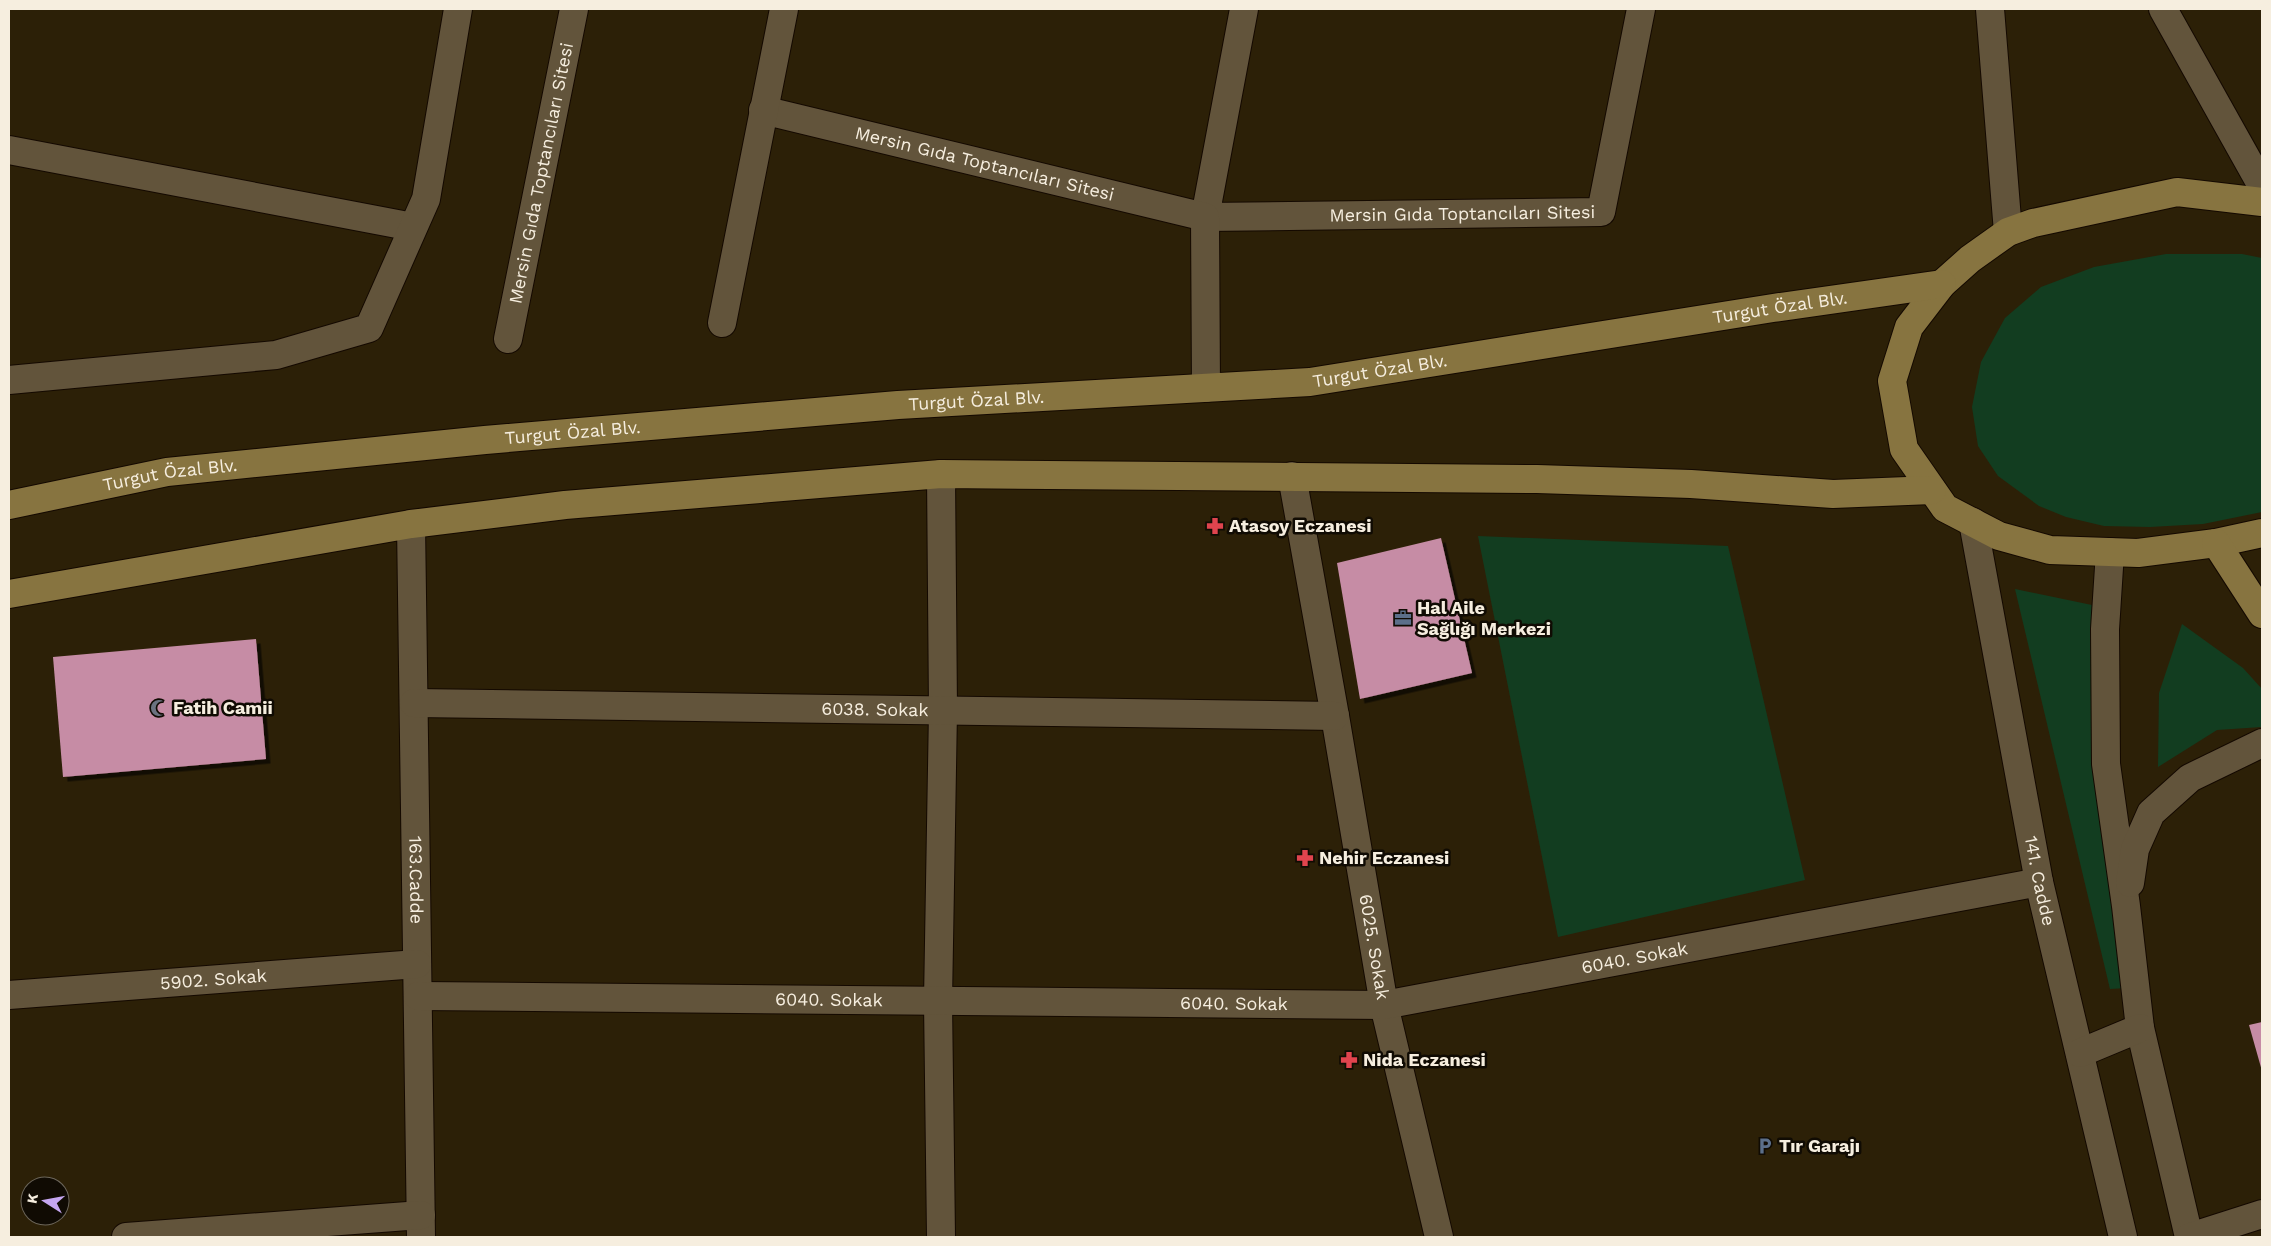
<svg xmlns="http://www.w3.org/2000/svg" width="2271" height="1246" font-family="'Work Sans',sans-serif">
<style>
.green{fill:#123d20}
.building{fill:#c68ca5;filter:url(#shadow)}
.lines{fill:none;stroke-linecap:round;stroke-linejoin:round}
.minor-casing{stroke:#140900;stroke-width:30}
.major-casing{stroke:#140900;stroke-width:30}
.minor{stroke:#62543b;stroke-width:28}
.major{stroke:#877440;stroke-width:28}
.labels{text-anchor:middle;stroke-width:5;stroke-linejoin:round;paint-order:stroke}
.street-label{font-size:18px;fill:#f6eedf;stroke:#100b03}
.poi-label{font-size:18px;font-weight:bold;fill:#f6eedf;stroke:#100b03;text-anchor:start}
</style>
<defs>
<filter id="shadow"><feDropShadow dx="4.5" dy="4.5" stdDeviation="0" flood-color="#0009"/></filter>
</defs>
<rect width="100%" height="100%" fill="#2c2007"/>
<!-- green -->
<g class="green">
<polygon points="2166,254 2242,254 2262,258 2262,512 2203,524 2150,527 2104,526 2066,517 2039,506 1998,476 1978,446 1972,407 1981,362 2005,318 2041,287 2094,267"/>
<polygon points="1478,536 1728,546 1805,880 1558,937"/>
<polygon points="2015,589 2092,605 2127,988 2110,989"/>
<polygon points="2182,624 2243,668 2262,689 2262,727 2217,730 2158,767 2159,693"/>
</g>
<!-- building -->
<g class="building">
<polygon points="1441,538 1472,673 1360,699 1337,563"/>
<polygon points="256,639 266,759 63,777 53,657"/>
<polygon points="2262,1022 2262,1071 2249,1025"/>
</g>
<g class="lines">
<!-- minor casing -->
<g class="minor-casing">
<g id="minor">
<path id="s1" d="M1244,9L1205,217L1601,212L1641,9"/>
<polyline points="1990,9 2008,232"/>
<polyline points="2163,9 2262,186"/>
<path id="s2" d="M763,110L1205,217L1206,388"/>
<polyline points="9,150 413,227"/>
<polyline points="722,323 784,9"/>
<path id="s3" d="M508,339L574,9"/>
<polyline points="9,380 276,355 369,328 426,199 458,9"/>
<polyline points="941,474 943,710 938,1001 941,1237"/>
<path id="s4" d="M1292,476L1335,716L1384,1005L1439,1237"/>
<path id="s5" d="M1973,522L2039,882L2123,1237"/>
<path id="s6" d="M411,524L421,1237"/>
<polyline points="2110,552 2105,629 2106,764 2126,906 2140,1028 2189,1237"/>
<path id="s7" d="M414,703L1335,716"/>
<polyline points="2130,883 2135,849 2151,813 2190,778 2262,743"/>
<path id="s8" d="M9,995L417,964"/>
<path id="s9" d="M418,996L1384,1005L2039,882"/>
<polyline points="2080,1053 2140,1028"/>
<polyline points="126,1237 421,1215"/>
<polyline points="2190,1237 2262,1214"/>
</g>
</g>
<!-- major casing -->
<g class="major-casing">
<g id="major">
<polyline points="2262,202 2177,192 2033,223 2008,232 1970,259 1942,284 1909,327 1892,381 1904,449 1945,508 1999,536 2050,550 2138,553 2216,543 2262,533"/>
<path id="s10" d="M9,505L167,472L485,440L898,405L1310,382L1773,308L1942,284"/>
<polyline points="2216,543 2262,614"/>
<polyline points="9,594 411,524 565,505 941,474 1537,479 1691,484 1833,494 1932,490"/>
</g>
</g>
<!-- minor -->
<use href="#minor" class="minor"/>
<!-- major -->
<use href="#major" class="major"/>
</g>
<!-- icons -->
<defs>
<g id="pharmacy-bare" transform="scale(1.35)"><path d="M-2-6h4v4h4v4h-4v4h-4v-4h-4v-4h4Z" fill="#e0444e" stroke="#100b03" stroke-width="2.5" paint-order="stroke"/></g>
<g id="office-bare" transform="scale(1.35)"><path d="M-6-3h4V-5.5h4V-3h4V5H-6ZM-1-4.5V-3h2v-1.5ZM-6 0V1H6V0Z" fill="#5c6f8a" stroke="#100b03" stroke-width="2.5" paint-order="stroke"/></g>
<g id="mosque-bare" transform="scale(1.35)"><path d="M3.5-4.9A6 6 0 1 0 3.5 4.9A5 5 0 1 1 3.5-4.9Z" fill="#6b7280" stroke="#100b03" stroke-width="2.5" paint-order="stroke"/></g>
<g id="parking-bare" transform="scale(1.35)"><path d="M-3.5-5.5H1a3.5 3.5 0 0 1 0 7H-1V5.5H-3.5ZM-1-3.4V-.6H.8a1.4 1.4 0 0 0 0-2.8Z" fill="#5c6f8a" stroke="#100b03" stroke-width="2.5" paint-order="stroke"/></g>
</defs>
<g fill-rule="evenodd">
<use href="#pharmacy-bare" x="1215" y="526"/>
<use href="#office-bare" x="1403" y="618"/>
<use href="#mosque-bare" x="159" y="708"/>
<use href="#pharmacy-bare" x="1305" y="858"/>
<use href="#pharmacy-bare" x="1349" y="1060"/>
<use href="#parking-bare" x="1765" y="1146"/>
</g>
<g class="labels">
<!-- street labels -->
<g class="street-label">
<text dy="6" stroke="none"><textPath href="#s2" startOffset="228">Mersin Gıda Toptancıları Sitesi</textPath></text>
<text dy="6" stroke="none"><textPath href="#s3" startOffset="169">Mersin Gıda Toptancıları Sitesi</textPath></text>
<text dy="6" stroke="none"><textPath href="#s1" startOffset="469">Mersin Gıda Toptancıları Sitesi</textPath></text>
<text dy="6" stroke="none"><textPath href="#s10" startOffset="1784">Turgut Özal Blv.</textPath></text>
<text dy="6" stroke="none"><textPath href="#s10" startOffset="1379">Turgut Özal Blv.</textPath></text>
<text dy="6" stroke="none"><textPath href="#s10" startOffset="974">Turgut Özal Blv.</textPath></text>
<text dy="6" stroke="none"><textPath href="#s10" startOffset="569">Turgut Özal Blv.</textPath></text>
<text dy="6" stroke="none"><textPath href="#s10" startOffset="164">Turgut Özal Blv.</textPath></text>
<text dy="6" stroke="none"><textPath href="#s7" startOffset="461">6038. Sokak</textPath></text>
<text dy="6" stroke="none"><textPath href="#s6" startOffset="356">163.Cadde</textPath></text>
<text dy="6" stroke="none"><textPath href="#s5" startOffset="365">141. Cadde</textPath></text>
<text dy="6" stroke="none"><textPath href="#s4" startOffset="478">6025. Sokak</textPath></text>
<text dy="6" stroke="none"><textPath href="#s9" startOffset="1221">6040. Sokak</textPath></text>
<text dy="6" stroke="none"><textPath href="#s8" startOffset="205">5902. Sokak</textPath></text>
<text dy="6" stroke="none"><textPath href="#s9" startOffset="411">6040. Sokak</textPath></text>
<text dy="6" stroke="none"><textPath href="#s9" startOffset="816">6040. Sokak</textPath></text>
</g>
<!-- poi labels -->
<g class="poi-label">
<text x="1229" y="532">Atasoy Eczanesi</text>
<text x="1417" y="614">Hal Aile<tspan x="1417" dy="21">Sağlığı Merkezi</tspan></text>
<text x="173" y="714">Fatih Camii</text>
<text x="1319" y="864">Nehir Eczanesi</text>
<text x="1363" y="1066">Nida Eczanesi</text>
<text x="1779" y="1152">Tır Garajı</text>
</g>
</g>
<!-- border -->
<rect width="2271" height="1246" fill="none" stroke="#f6eedf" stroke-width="20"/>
<!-- north arrow -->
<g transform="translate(45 1201) rotate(281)"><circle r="24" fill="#100b03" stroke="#6c665b"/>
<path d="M0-4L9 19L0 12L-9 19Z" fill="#c5a6f0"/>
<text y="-8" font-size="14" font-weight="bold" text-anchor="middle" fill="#f6eedf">K</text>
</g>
</svg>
